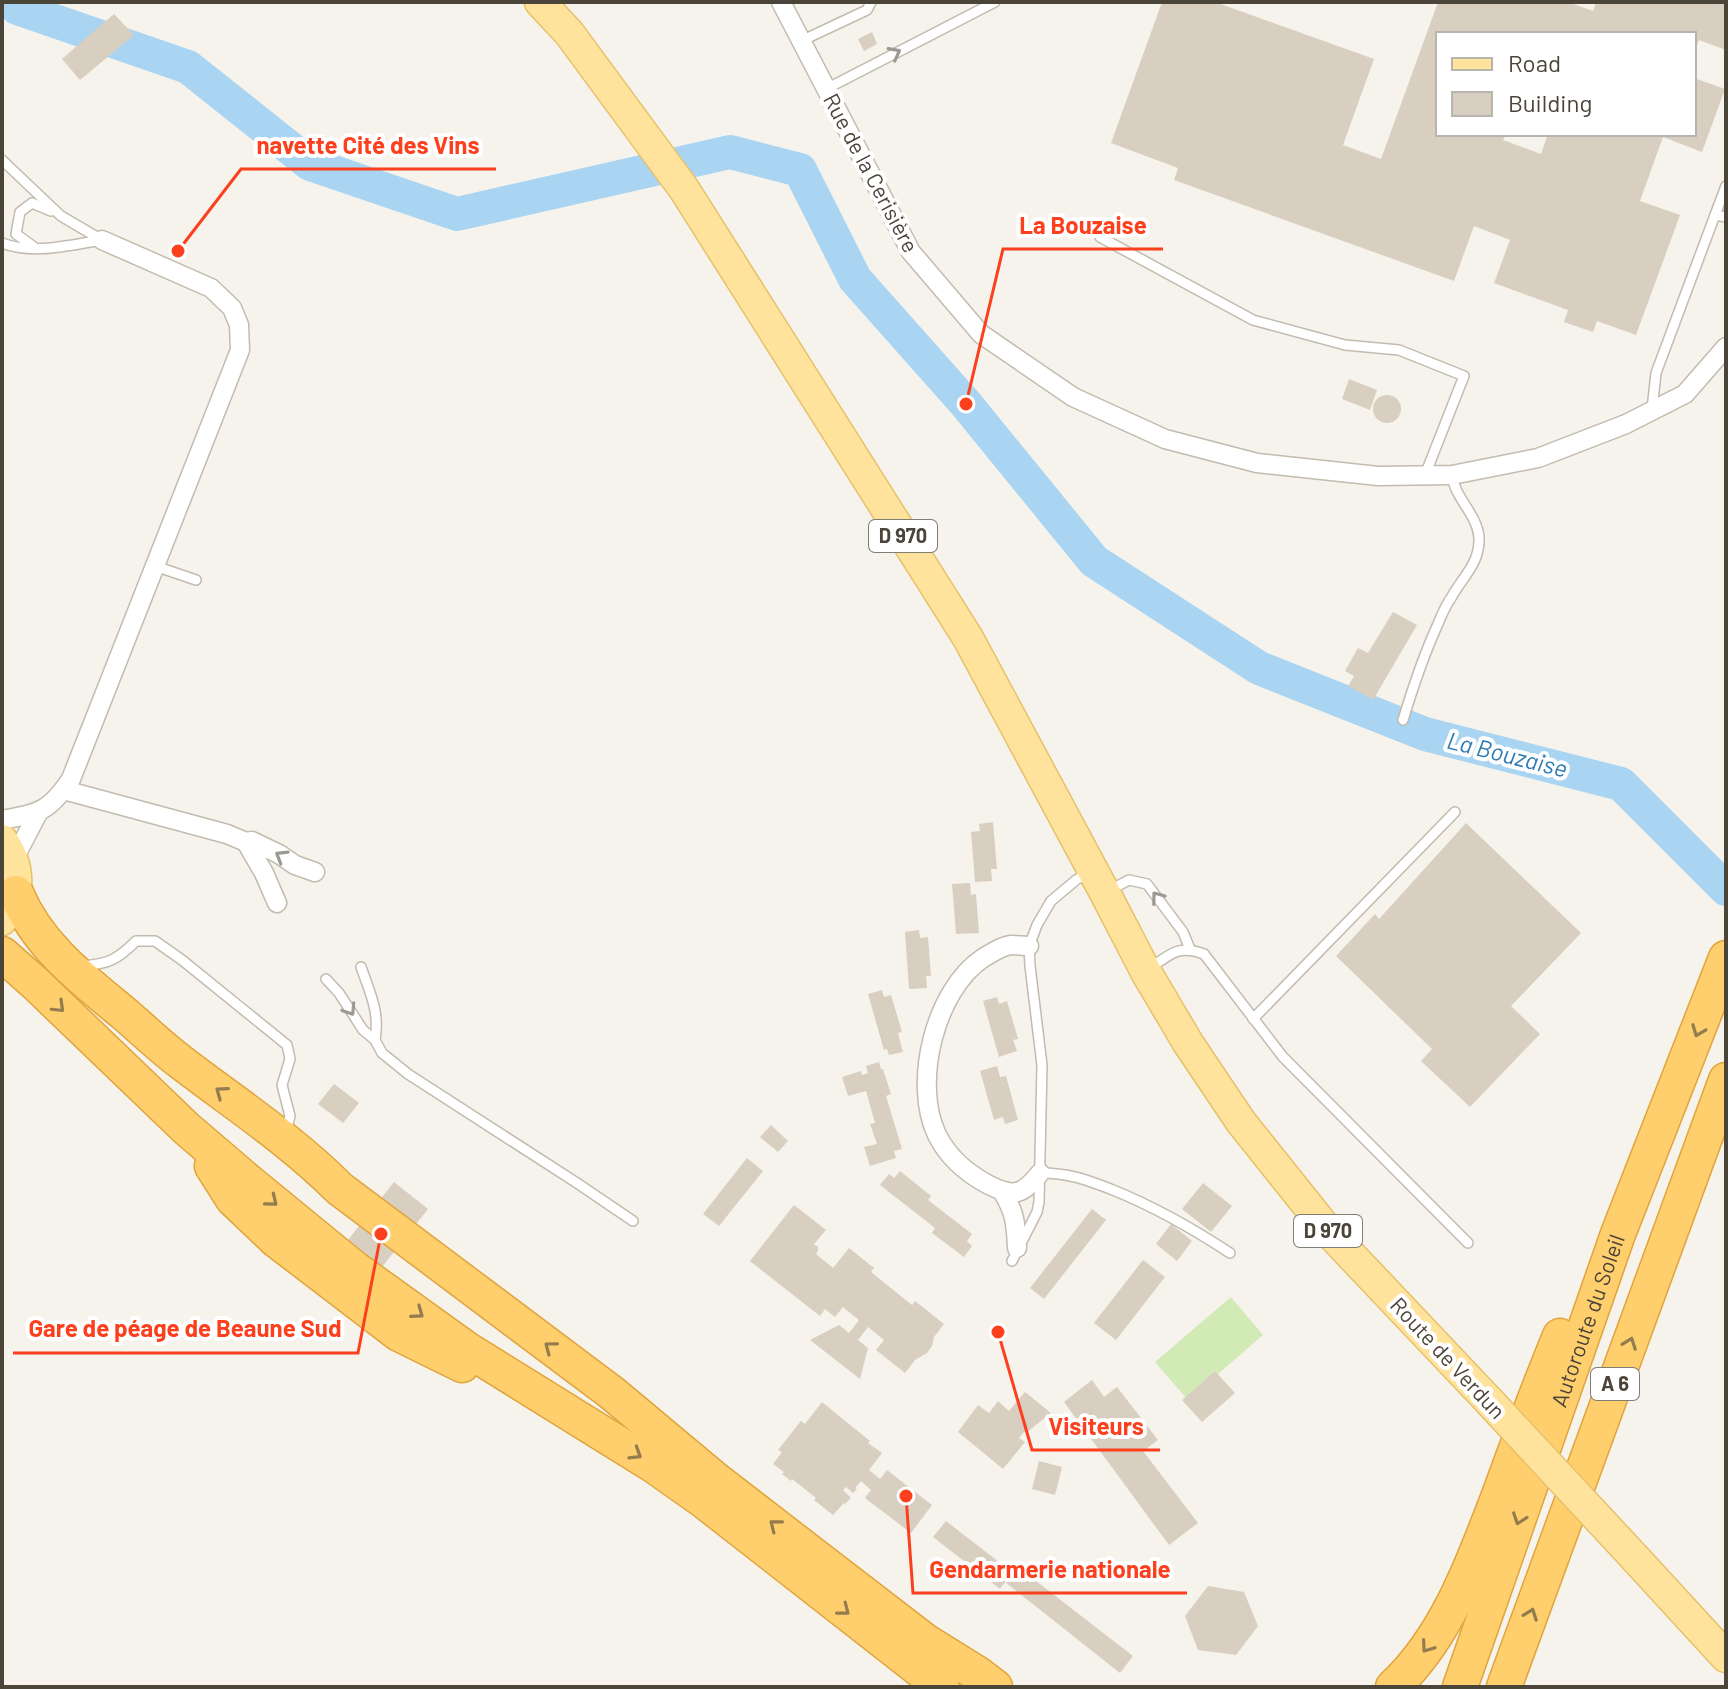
<svg xmlns="http://www.w3.org/2000/svg" width="1728" height="1689" font-family="Barlow,sans-serif">
<style>
.green{fill:#d2eab5}
.lines{fill:none;stroke-linecap:round;stroke-linejoin:round}
.river{stroke:#a9d4f2;stroke-width:34}
.building{fill:#d8cfc1}
.lane-casing{stroke:#c2bbae;stroke-width:12}
.street-casing{stroke:#c2bbae;stroke-width:21}
.primary-casing{stroke:#e6c16a;stroke-width:33}
.highway-casing{stroke:#e0a43c;stroke-width:37}
.lane{stroke:#fff;stroke-width:9}
.street{stroke:#fff;stroke-width:18}
.primary{stroke:#ffe39c;stroke-width:30}
.highway{stroke:#ffcf6e;stroke-width:34}
.primary-bridge-casing{stroke:#e6c16a;stroke-width:33;stroke-linecap:butt}
.primary-bridge{stroke:#ffe39c;stroke-width:30}
.oneway{stroke:#9c9892}
.oneway2{stroke:#937c4e}
.labels{text-anchor:middle;stroke-width:8;stroke-linejoin:round;paint-order:stroke}
.shield{fill:#fff;stroke:#817c74;stroke-width:2}
.shield-label{font-size:20px;font-weight:bold;fill:#4b4439}
.street-label{font-size:22px;fill:#4b4439;stroke:#fff}
.water-label{font-size:24px;font-style:italic;fill:#2e7ab2;stroke:#fff}
.leader{fill:none;stroke:#fc3f1d;stroke-width:3}
.callout-dot{fill:#fc3f1d;stroke:#fff;stroke-width:3}
.callout-label{font-size:24px;text-anchor:middle;font-weight:bold;fill:#fc3f1d;stroke:#fff;stroke-width:8;stroke-linejoin:round;paint-order:stroke}
</style>
<rect width="100%" height="100%" fill="#f6f3ec"/>
<!-- green -->
<polygon class="green" points="1231,1297 1263,1335 1188,1400 1155,1362"/>
<g class="lines">
<!-- river -->
<polyline class="river" points="14,2 17,8 188,67 310,164 457,214 730,152 800,170 855,279 966,404 1094,561 1259,668 1425,734 1621,784 1726,889"/>
</g>
<!-- building -->
<g class="building">
<polygon points="1162,2 1215,2 1374,59 1343,145 1381,159 1438,2 1568,2 1593,11 1596,2 1726,2 1726,50 1699,40 1694,53 1694,34 1438,34 1438,134 1506,134 1503,140 1541,154 1548,134 1694,134 1694,78 1725,89 1702,152 1663,137 1640,201 1680,215 1636,335 1597,321 1593,332 1564,322 1568,310 1494,283 1510,240 1474,226 1454,281 1174,180 1178,168 1111,143"/>
<polygon points="114,14 134,35 80,80 62,59"/>
<polygon points="872,32 877,44 864,51 858,39"/>
<polygon points="1349,379 1377,390 1370,410 1342,399"/>
<circle cx="1387" cy="409" r="14"/>
<polygon points="1393,612 1417,625 1373,700 1348,686 1354,676 1345,671 1358,648 1368,653"/>
<polygon points="993,822 997,869 991,869 992,881 975,882 971,832 980,831 979,824"/>
<polygon points="1466,823 1581,933 1511,1006 1540,1034 1470,1107 1421,1061 1432,1049 1336,956 1375,914 1379,919"/>
<polygon points="970,883 971,895 976,894 979,933 956,934 952,884"/>
<polygon points="919,930 920,938 928,937 931,976 926,976 927,988 909,989 905,932"/>
<polygon points="882,990 884,997 891,995 902,1032 898,1033 903,1052 889,1055 887,1049 884,1050 868,994"/>
<polygon points="997,997 999,1004 1007,1001 1018,1039 1013,1040 1017,1051 999,1057 983,1001"/>
<polygon points="879,1062 881,1069 883,1069 891,1094 886,1096 902,1149 894,1151 896,1158 870,1166 864,1147 877,1144 870,1124 875,1123 866,1091 848,1096 842,1077 861,1071 862,1075 868,1073 866,1066"/>
<polygon points="997,1066 1000,1077 1006,1076 1018,1120 1005,1124 1003,1117 994,1120 980,1071"/>
<polygon points="334,1084 359,1103 343,1123 318,1104"/>
<polygon points="771,1125 788,1141 778,1152 760,1137"/>
<polygon points="747,1158 763,1171 719,1226 703,1214"/>
<polygon points="900,1171 931,1196 928,1200 972,1234 967,1241 972,1246 964,1257 932,1233 935,1228 880,1185 889,1174 894,1178"/>
<polygon points="394,1182 428,1209 378,1272 344,1245"/>
<polygon points="1203,1183 1232,1206 1211,1232 1182,1209"/>
<polygon points="794,1205 826,1230 814,1244 818,1247 818,1251 816,1254 833,1268 849,1248 874,1268 871,1272 912,1305 915,1301 944,1324 934,1337 932,1346 927,1353 915,1360 905,1373 876,1350 884,1340 868,1327 858,1340 868,1348 860,1379 810,1340 839,1325 849,1333 859,1320 843,1307 835,1317 825,1309 820,1316 750,1261"/>
<polygon points="1092,1209 1106,1220 1044,1299 1030,1288"/>
<polygon points="1171,1224 1192,1241 1177,1261 1156,1244"/>
<polygon points="1143,1260 1165,1277 1116,1340 1094,1323"/>
<polygon points="1215,1371 1235,1393 1202,1422 1182,1400"/>
<polygon points="1092,1380 1104,1397 1117,1387 1158,1440 1143,1451 1198,1523 1169,1545 1064,1402"/>
<polygon points="1025,1392 1051,1413 1026,1433 1024,1432 1019,1438 1025,1442 1003,1469 958,1432 978,1405 989,1413 998,1401 1009,1411"/>
<polygon points="822,1402 870,1441 868,1443 882,1453 869,1470 880,1479 887,1470 932,1505 911,1533 865,1498 871,1490 861,1481 855,1488 857,1489 853,1493 846,1487 843,1490 851,1498 845,1504 844,1503 833,1515 814,1500 816,1498 792,1479 791,1481 782,1474 784,1472 773,1464 782,1452 778,1450 801,1421 805,1424"/>
<polygon points="1039,1461 1062,1467 1055,1495 1032,1489"/>
<polygon points="946,1521 1013,1573 1018,1567 1133,1656 1120,1673 1005,1582 1000,1589 933,1537"/>
<polygon points="1208,1586 1244,1592 1258,1626 1236,1655 1198,1650 1185,1616"/>
</g>
<g class="lines">
<!-- lane casing -->
<g class="lane-casing">
<g id="lane">
<polyline points="801,41 867,10 871,2"/>
<polyline points="826,89 995,2"/>
<polyline points="2,160 61,216 102,240"/>
<polyline points="1715,215 1726,186"/>
<polyline points="1100,237 1253,320 1345,345 1399,350 1464,376 1425,475"/>
<path d="M2,243C34,255 69,245 102,240"/>
<polyline points="34,247 16,234 20,212 32,203 51,211"/>
<polyline points="1652,409 1656,373 1715,215 1726,217"/>
<polyline points="155,566 196,580"/>
<path d="M1403,720C1413,687 1423,657 1437,626C1441,617 1445,606 1451,598C1463,576 1480,564 1479,537C1477,514 1454,497 1452,475"/>
<polyline points="1108,891 1129,880 1147,884 1183,932 1190,949"/>
<path d="M82,966C108,964 117,960 136,941H155L182,960L287,1045L290,1059L282,1085L290,1116L286,1131"/>
<path d="M361,967C370,993 380,1012 375,1040"/>
<path d="M1148,970C1169,955 1177,944 1204,954L1283,1057L1468,1243"/>
<polyline points="326,979 339,993 363,1030 375,1040 382,1053 408,1074 577,1183 633,1221"/>
<polyline points="1253,1019 1455,812"/>
<path d="M1040,1173C1070,1173 1087,1180 1113,1190C1155,1207 1192,1228 1230,1253"/>
<polyline points="1012,1261 1037,1212 1039,1202 1042,1065 1030,966 1029,946 1037,925 1051,901 1076,880 1089,872"/>
</g>
</g>
<!-- street casing -->
<g class="street-casing">
<g id="street">
<polyline points="781,2 911,252 981,334 1073,397 1165,439 1257,463 1378,476 1452,475 1538,458 1626,424 1685,394 1726,347"/>
<polyline points="64,790 227,834 246,842 252,841 279,854 295,865 315,872"/>
<path d="M2,820C39,813 49,812 71,779L240,350L239,325L232,308L211,288L102,240"/>
<polyline points="246,842 264,873 277,903"/>
<polyline points="14,859 38,813"/>
<path d="M1029,946C1023,946 1017,945 1011,945C1001,946 992,953 983,958C935,990 912,1083 937,1135C948,1157 968,1174 989,1185C1015,1198 1023,1194 1040,1173"/>
<path d="M1002,1191C1015,1212 1016,1224 1017,1248"/>
</g>
</g>
<!-- primary casing -->
<g class="primary-casing">
<g id="primary">
<polyline points="540,2 569,33 684,189 968,638 1105,893 1146,972 1188,1043 1241,1122 1329,1232 1489,1401"/>
<path d="M2,840C20,865 22,895 2,920"/>
<polyline points="1636,1559 1726,1657"/>
</g>
</g>
<!-- highway casing -->
<g class="highway-casing">
<g id="highway">
<path d="M16,893C38,946 82,979 126,1015C144,1031 162,1048 182,1063C237,1105 291,1140 340,1189L612,1393L716,1480L925,1641L978,1674L995,1687"/>
<polyline points="2,954 35,983 187,1129 249,1182 354,1268 468,1350 653,1465 704,1501 942,1687"/>
<polyline points="212,1166 233,1199 276,1240 399,1334 462,1365"/>
<path d="M1393,1687C1448,1636 1475,1558 1501,1490C1520,1438 1539,1387 1560,1336"/>
<path id="s1" d="M1460,1687L1618,1234L1726,958"/>
<polyline points="1504,1687 1726,1080"/>
</g>
</g>
<!-- lane -->
<use href="#lane" class="lane"/>
<!-- street -->
<use href="#street" class="street"/>
<!-- primary -->
<use href="#primary" class="primary"/>
<!-- highway -->
<use href="#highway" class="highway"/>
<!-- primary-bridge casing -->
<g class="primary-bridge-casing">
<polyline id="primary-bridge" points="1489,1401 1636,1559"/>
</g>
<!-- primary-bridge -->
<use href="#primary-bridge" class="primary-bridge"/>
</g>
<!-- one-way arrows -->
<defs><path id="oneway-chevron" d="M-2-3.5L2.5 0L-2 3.5" fill="none" stroke-width="1.6" stroke-linecap="round" stroke-linejoin="round" transform="scale(2)"/></defs>
<g class="oneway">
<use href="#oneway-chevron" transform="translate(895 53) rotate(-28)"/>
<use href="#oneway-chevron" transform="translate(281 856) rotate(-149)"/>
<use href="#oneway-chevron" transform="translate(1157 897) rotate(-127)"/>
<use href="#oneway-chevron" transform="translate(350 1010) rotate(57)"/>
</g>
<g class="oneway2">
<use href="#oneway-chevron" transform="translate(59 1007) rotate(44)"/>
<use href="#oneway-chevron" transform="translate(1698 1031) rotate(111)"/>
<use href="#oneway-chevron" transform="translate(221 1092) rotate(-144)"/>
<use href="#oneway-chevron" transform="translate(272 1201) rotate(39)"/>
<use href="#oneway-chevron" transform="translate(418 1313) rotate(36)"/>
<use href="#oneway-chevron" transform="translate(1630 1343) rotate(-70)"/>
<use href="#oneway-chevron" transform="translate(550 1347) rotate(-143)"/>
<use href="#oneway-chevron" transform="translate(636 1454) rotate(32)"/>
<use href="#oneway-chevron" transform="translate(1519 1519) rotate(109)"/>
<use href="#oneway-chevron" transform="translate(775 1525) rotate(-142)"/>
<use href="#oneway-chevron" transform="translate(844 1610) rotate(38)"/>
<use href="#oneway-chevron" transform="translate(1531 1614) rotate(-70)"/>
<use href="#oneway-chevron" transform="translate(1427 1647) rotate(125)"/>
</g>
<g class="labels">
<!-- shield labels -->
<g class="shield">
<rect x="869" y="520" width="68" height="32" rx="6"/>
<rect x="1294" y="1215" width="68" height="32" rx="6"/>
<rect x="1591" y="1368" width="48" height="32" rx="6"/>
</g>
<g class="shield-label">
<text x="903" y="543">D 970</text>
<text x="1328" y="1238">D 970</text>
<text x="1615" y="1391">A 6</text>
</g>
<!-- street labels -->
<g class="street-label">
<text transform="translate(871 173) rotate(62)" y="8">Rue de la Cerisière</text>
<text dy="8" stroke="none"><textPath href="#s1" startOffset="388">Autoroute du Soleil</textPath></text>
<text transform="translate(1448 1358) rotate(47)" y="8">Route de Verdun</text>
</g>
<!-- water labels -->
<g class="water-label">
<text transform="translate(1507 755) rotate(14)" y="8">La Bouzaise</text>
</g>
</g>
<!-- callouts -->
<path class="leader" d="M178 251L241 169H496M966 404L1003 249H1163M381 1234L358 1353H13M998 1332L1032 1450H1160M906 1496L913 1593H1187"/>
<g class="callout-dot">
<circle cx="178" cy="251" r="8"/>
<circle cx="966" cy="404" r="8"/>
<circle cx="381" cy="1234" r="8"/>
<circle cx="998" cy="1332" r="8"/>
<circle cx="906" cy="1496" r="8"/>
</g>
<g class="callout-label">
<text x="368" y="154">navette Cité des Vins</text>
<text x="1083" y="234">La Bouzaise</text>
<text x="185" y="1337">Gare de péage de Beaune Sud</text>
<text x="1096" y="1435">Visiteurs</text>
<text x="1050" y="1578">Gendarmerie nationale</text>
</g>
<!-- border -->
<rect width="1728" height="1689" fill="none" stroke="#4b4439" stroke-width="8"/>
<!-- legend -->
<rect x="1436" y="32" width="260" height="104" fill="#ffffff" stroke="#b7b4b0" stroke-width="2"/>
<rect x="1452" y="58" width="40" height="12" fill="#ffe39c" stroke="#b7b4b0" stroke-width="2"/>
<text x="1508" y="72" font-size="24" fill="#4b4439">Road</text>
<rect x="1452" y="92" width="40" height="24" fill="#d8cfc1" stroke="#b7b4b0" stroke-width="2"/>
<text x="1508" y="112" font-size="24" fill="#4b4439">Building</text>
</svg>
